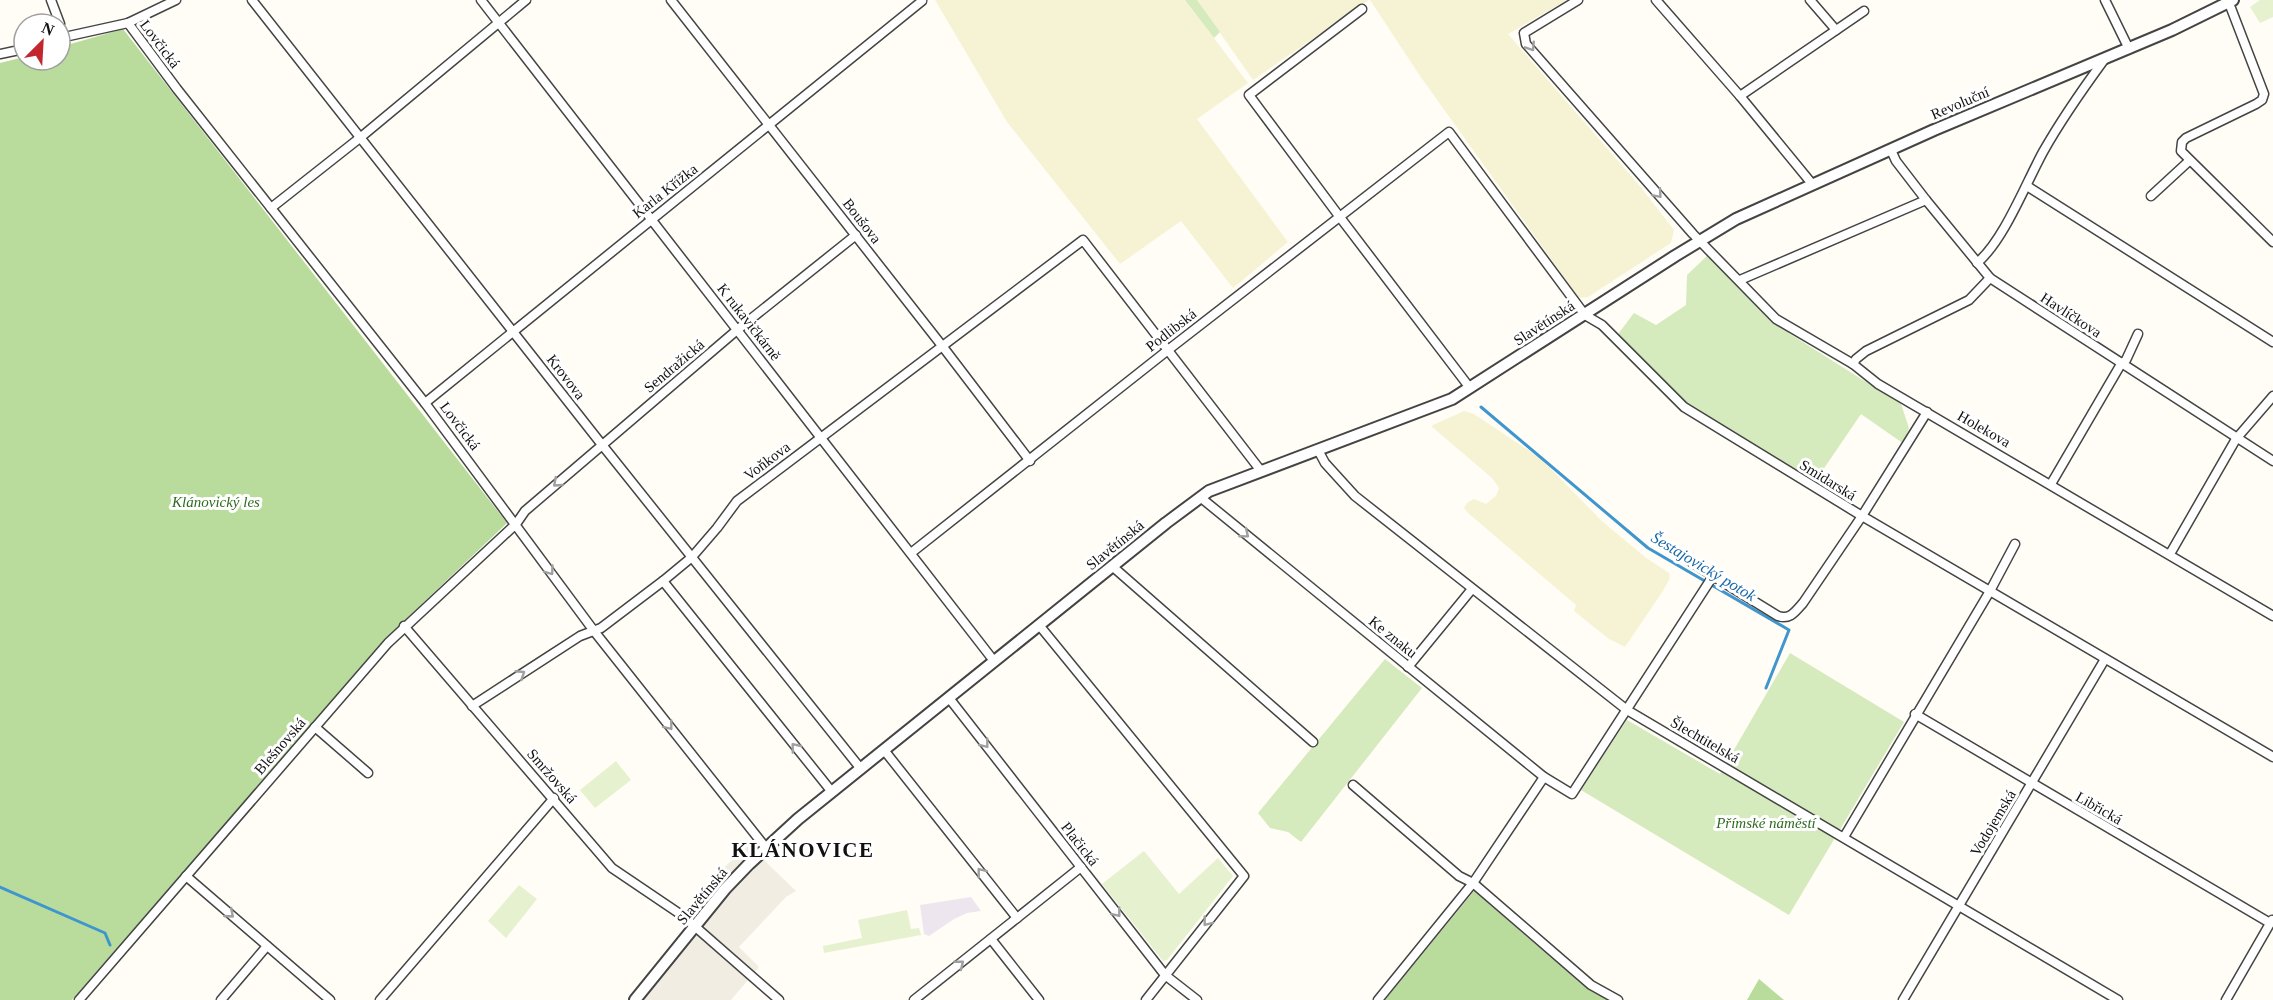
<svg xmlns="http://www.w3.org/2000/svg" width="2273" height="1000" font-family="'Times New Roman',serif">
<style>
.industrial{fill:#eee6ef}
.farmland{fill:#f6f3d4}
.green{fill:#d5ebbd}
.forest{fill:#b9dc9c}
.pitch{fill:#e6f2cf}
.plaza{fill:#f1ede2}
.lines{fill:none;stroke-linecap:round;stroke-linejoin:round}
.stream{stroke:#3f96cf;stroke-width:3}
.minor-casing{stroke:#444;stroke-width:11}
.tertiary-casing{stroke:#444;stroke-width:14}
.minor{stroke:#fff;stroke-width:8}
.tertiary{stroke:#fff;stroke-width:10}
.oneway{stroke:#a0a0a0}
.labels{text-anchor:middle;stroke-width:6;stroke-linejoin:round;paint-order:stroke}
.street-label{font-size:15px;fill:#111;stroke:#fff}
.park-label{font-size:15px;font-style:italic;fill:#2f6b1f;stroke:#fff}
.water-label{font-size:16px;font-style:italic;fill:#1768a6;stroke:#fff}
.district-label{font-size:21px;font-weight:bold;letter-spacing:1.5px;fill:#111;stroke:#fff}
</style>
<rect width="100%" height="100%" fill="#fffdf5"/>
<!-- industrial -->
<polygon class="industrial" points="971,897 981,911 967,913 954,919 929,936 924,934 920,905"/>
<!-- farmland -->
<g class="farmland">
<polygon points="935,0 1185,0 1248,83 1197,119 1288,242 1233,288 1181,221 1120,264 1007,122"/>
<polygon points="1197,0 1369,0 1253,80"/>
<polygon points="1370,0 1567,0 1508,34 1639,185 1674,230 1671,243 1588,297 1579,298 1420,76"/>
<polygon points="1464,411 1474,414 1540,458 1603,522 1645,557 1669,573 1670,578 1663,591 1625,647 1609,639 1574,611 1576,605 1468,513 1464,508 1468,502 1474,499 1486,504 1496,496 1499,488 1492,478 1431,426"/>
</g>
<!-- green -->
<g class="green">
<polygon points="1185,0 1197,0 1220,32 1214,38"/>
<polygon points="1709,254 1790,334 1901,404 1909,428 1904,444 1861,414 1814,483 1691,407 1618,334 1634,313 1656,325 1686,305 1687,275"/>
<polygon points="1790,653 1904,722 1789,915 1581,790 1627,720 1720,774"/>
<polygon points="1385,659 1422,688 1301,842 1288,832 1270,828 1258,813"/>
</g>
<!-- forest -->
<g class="forest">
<polygon points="123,29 507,523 386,638 72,1000 0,1000 0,63 24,57 24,60 60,60 60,47"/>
<polygon points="1474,891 1586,988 1608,1000 1385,1000"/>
<polygon points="1759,979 1784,1000 1747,1000"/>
</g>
<!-- pitch -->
<g class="pitch">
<polygon points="2260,0 2273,0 2273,17 2260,23 2250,7"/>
<polygon points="616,761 631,780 595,808 580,790"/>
<polygon points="1144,851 1179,894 1218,858 1233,876 1167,960 1163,961 1102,884"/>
<polygon points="519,885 537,899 506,938 488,921"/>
<polygon points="907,910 911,929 919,928 921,935 824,953 823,946 862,938 858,920"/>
</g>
<!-- plaza -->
<polygon class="plaza" points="750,844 770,866 796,891 786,897 739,947 759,967 731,1000 645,1000 639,995 690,932 679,922 686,910 719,872"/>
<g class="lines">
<!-- stream -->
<g class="stream">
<polyline points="1481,407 1648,548 1789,630 1766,688"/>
<polyline points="0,887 105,933 110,945"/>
</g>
<!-- minor casing -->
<g class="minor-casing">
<g id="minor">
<polyline points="51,0 60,24"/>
<polyline points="252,0 599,441 861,769"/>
<polyline points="481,0 994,661"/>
<polyline points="671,0 943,347 1030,461"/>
<polyline points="1578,0 1524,33 1526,44 1693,234 1776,319 1853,364 1878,384 2273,616"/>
<polyline points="1656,0 1740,96 1813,185"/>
<polyline points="1810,0 1836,30"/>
<polyline points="2105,0 2129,49"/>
<polyline points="2229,3 2264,94 2262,100 2256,104 2186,138 2182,142 2181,151 2273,242"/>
<polyline points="1362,9 1249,95 1339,216 1470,388"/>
<polyline points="128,23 177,89 425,403 594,631 766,848"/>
<polyline points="60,38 128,23 176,0"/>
<polyline points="0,54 24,49"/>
<polyline points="1740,96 1864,11"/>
<polyline points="1891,150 1896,161 1926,200 1990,278 2273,461"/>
<polyline points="2027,186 2273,342"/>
<polyline points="2151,196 2189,161"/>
<polyline points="271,208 361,137 526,0"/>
<path d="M1977,263C2004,240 2025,185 2043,152C2061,120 2082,90 2104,60"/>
<polyline points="1740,280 1926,200"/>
<polyline points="1853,364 1856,359 1866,351 1969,300 1990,278"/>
<polyline points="425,403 922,1"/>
<polyline points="1318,450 1325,463 1355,496 1627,710 2118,1000"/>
<polyline points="2051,484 2121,364 2126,360 2138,334"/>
<path d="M1200,497L1544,777L1572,794L1713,576L1778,616C1790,620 1795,612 1803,603L1862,516L1927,412"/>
<polyline points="911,553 1168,350 1449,132 1585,315 1602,325 1684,407 1862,516 2273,757"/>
<polyline points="2170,554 2236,439 2273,396"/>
<polyline points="1682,556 1713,576"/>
<polyline points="1112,566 1313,742"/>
<polyline points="663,581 832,792"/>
<polyline points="1039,625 1244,876 1146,1000"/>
<polyline points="404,626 612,868 683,916 779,1000"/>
<polyline points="1408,667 1472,589"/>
<polyline points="949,698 1165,975 1197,1000"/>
<polyline points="472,706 580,636 601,628 663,581 692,557 717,528 737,501 1083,240 1261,471"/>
<polyline points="1915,714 2270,923"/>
<polyline points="315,727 368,773"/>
<polyline points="884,750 1017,918"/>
<polyline points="1353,785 1459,876 1473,883 1591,985 1618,1000"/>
<polyline points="1844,837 1990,591 2015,544"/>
<polyline points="186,876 330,1000"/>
<polyline points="991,939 1039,1000"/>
<polyline points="79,1000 388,643 516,524 525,511 737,330 856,235"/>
<polyline points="221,1000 267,946"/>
<polyline points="380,1000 554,798"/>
<polyline points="914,1000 1081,867"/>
<polyline points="1378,1000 1473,883 1544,777"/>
<polyline points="1903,1000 2105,659"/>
<polyline points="2226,1000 2272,920"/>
</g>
</g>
<!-- tertiary casing -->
<g class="tertiary-casing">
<polyline id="tertiary" points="635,1000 725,889 749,864 798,819 1166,523 1209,491 1452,399 1675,256 1736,219 1934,130 2172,30 2233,0"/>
</g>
<!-- minor -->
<use href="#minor" class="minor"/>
<!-- tertiary -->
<use href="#tertiary" class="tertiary"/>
</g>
<!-- one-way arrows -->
<defs><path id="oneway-chevron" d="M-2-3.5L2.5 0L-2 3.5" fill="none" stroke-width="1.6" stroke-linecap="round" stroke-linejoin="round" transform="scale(1.5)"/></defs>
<g class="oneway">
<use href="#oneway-chevron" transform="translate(1531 47) rotate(57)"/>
<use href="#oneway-chevron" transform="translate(1658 194) rotate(49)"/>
<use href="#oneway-chevron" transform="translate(557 483) rotate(139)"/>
<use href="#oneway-chevron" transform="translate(1245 534) rotate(39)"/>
<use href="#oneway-chevron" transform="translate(550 571) rotate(54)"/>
<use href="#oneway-chevron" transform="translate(521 674) rotate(-33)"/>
<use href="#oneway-chevron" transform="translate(669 726) rotate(52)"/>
<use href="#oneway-chevron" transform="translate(985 744) rotate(52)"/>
<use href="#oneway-chevron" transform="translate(795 747) rotate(-129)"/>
<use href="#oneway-chevron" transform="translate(981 872) rotate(-128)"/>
<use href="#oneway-chevron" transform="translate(1117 913) rotate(52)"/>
<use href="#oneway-chevron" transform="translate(230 914) rotate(41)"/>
<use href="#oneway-chevron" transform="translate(1207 922) rotate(128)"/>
<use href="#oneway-chevron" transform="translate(960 964) rotate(-38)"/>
</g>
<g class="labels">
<!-- street labels -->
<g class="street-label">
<text transform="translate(160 44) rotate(53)" y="5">Lovčická</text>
<text transform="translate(1960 103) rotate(-23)" y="5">Revoluční</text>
<text transform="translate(665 191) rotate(-38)" y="5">Karla Křížka</text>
<text transform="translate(862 221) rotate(52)" y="5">Boušova</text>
<text transform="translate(2071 315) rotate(33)" y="5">Havlíčkova</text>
<text transform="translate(749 322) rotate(52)" y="5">K rukavičkárně</text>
<text transform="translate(1544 323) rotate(-33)" y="5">Slavětínská</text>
<text transform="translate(1171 330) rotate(-38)" y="5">Podlibská</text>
<text transform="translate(674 366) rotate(-40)" y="5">Sendražická</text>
<text transform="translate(566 377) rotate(52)" y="5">Krovova</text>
<text transform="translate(460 426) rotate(53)" y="5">Lovčická</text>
<text transform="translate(1984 429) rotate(30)" y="5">Holekova</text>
<text transform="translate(767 461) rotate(-37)" y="5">Voňkova</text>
<text transform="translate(1828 480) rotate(32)" y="5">Smidarská</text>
<text transform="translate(1115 545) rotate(-39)" y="5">Slavětínská</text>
<text transform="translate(1393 637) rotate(39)" y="5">Ke znaku</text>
<text transform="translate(1705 740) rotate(30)" y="5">Šlechtitelská</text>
<text transform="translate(280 746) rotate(-49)" y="5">Blešnovská</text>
<text transform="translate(552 776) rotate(49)" y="5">Smržovská</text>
<text transform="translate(2099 808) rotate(30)" y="5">Libřická</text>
<text transform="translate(1993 823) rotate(-59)" y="5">Vodojemská</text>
<text transform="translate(1080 844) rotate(52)" y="5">Plačická</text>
<text transform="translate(702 896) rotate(-50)" y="5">Slavětínská</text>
</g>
<!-- park labels -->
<g class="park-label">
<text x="216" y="507">Klánovický les</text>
<text x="1766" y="828">Přímské náměstí</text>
</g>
<!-- water labels -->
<g class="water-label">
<text transform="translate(1704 566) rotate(31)" y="6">Šestajovický potok</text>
</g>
<!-- district labels -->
<g class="district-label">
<text x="803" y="857">KLÁNOVICE</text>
</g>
</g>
<!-- north arrow -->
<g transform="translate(42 42) rotate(24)"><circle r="28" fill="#ffffff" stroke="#a0a0a0" stroke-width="1.5"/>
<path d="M0-4.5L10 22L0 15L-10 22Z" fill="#c4262e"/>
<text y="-9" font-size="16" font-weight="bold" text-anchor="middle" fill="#111111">N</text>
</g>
</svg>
